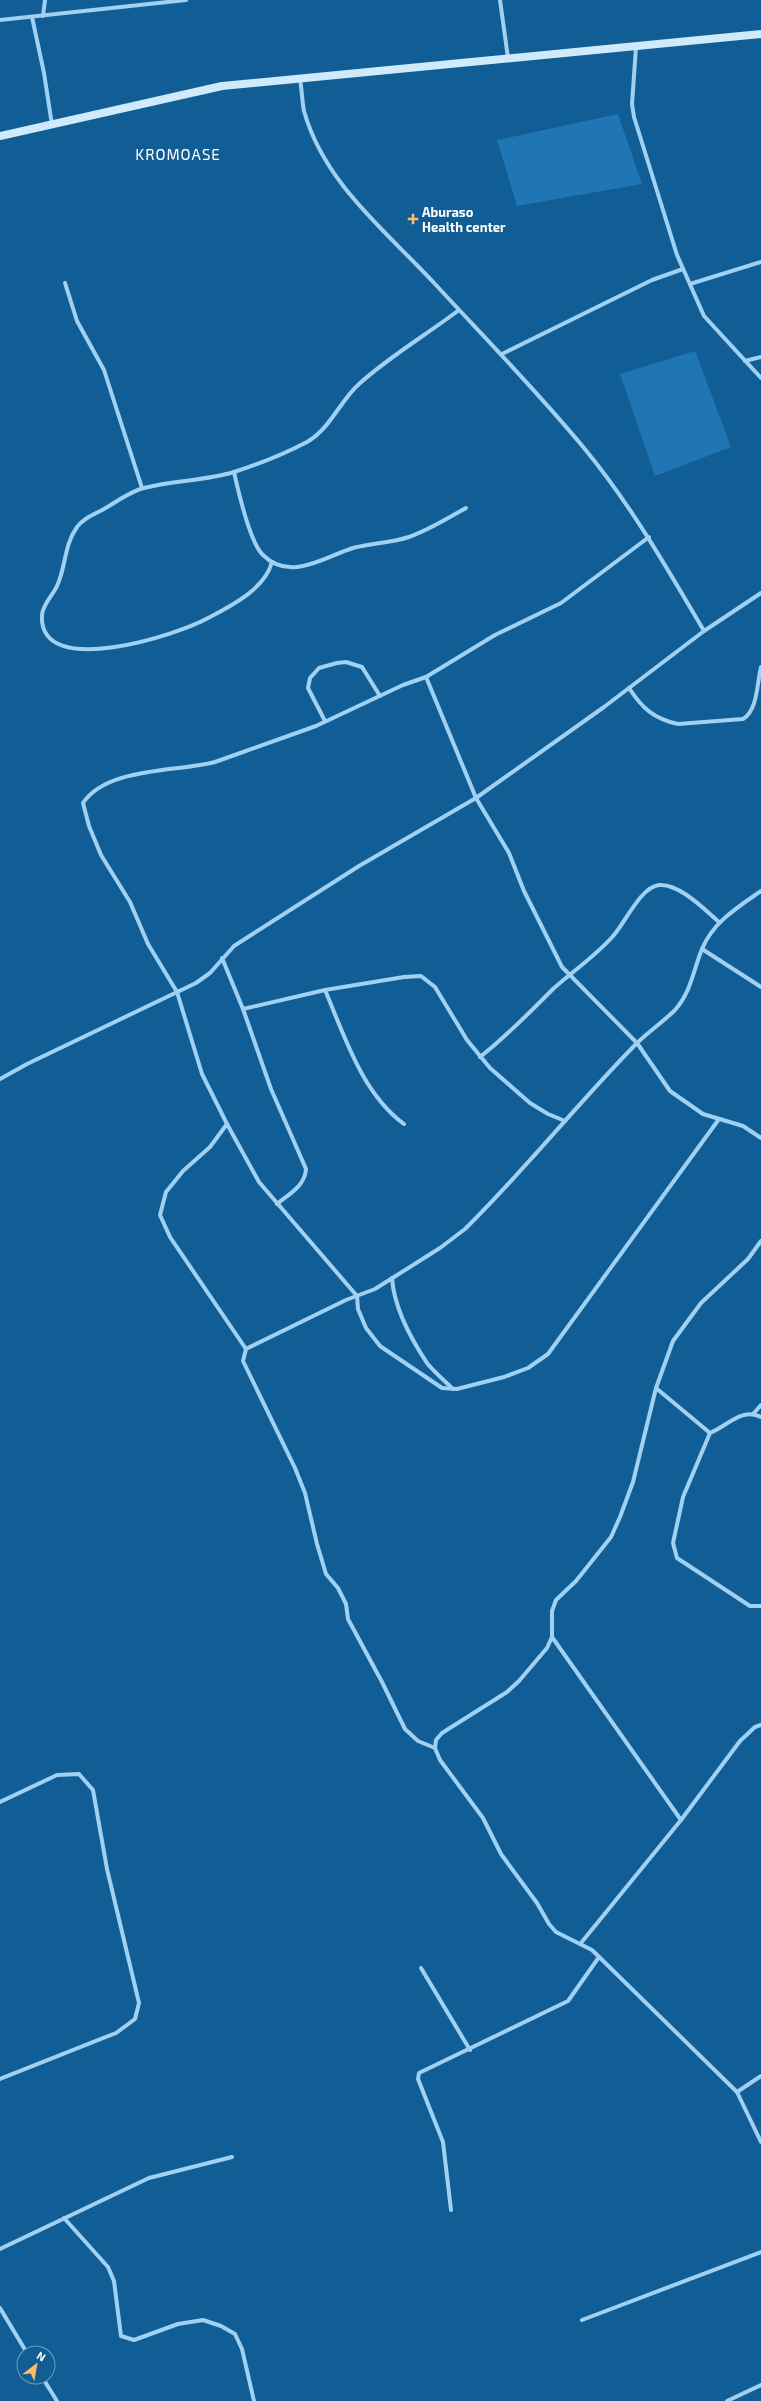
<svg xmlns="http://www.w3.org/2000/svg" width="761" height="2401" font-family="'Exo 2',sans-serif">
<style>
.green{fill:#2076b2}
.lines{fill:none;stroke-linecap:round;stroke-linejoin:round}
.street{stroke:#a0d1f3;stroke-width:4}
.secondary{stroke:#cfe9fd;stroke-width:8}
.poi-dot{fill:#ffbc62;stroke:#115d95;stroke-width:1.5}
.labels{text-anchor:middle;stroke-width:3;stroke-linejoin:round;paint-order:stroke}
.poi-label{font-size:13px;font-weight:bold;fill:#fff;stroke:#115d95;text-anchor:start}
.quarter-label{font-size:15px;letter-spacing:1px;fill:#fff;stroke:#115d95}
</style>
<rect width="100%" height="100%" fill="#115d95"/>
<!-- green -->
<g class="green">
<polygon points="618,114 642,184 517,206 497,140"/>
<polygon points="695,351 731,447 655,476 620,374"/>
</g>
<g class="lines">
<!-- street -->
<g class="street">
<polyline points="500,0 508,58"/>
<polyline points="43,16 45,0"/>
<polyline points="32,17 44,73 52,125"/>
<polyline points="0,20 186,0"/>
<polyline points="636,47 632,104 634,117 677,255 704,316 761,378"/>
<path d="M300,80C302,90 302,101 304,111C324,183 386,231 435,284C485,338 537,391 584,448C631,505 667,568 704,631"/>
<polyline points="65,283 77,321 104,370 142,488"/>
<polyline points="690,284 761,262"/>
<polyline points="502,354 652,280 683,269"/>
<polyline points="745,361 761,357"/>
<path d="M234,472C238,490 250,543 263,555C290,582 324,557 353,548C371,543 391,543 409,537C429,530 448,518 466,508"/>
<path d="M649,537L561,603L495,635L426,677L403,685L316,726L215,762C177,772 107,767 83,803L89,826L101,855L130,902L148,944L177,992L202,1074L227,1124L259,1182L357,1296L358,1309L366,1328L380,1346L442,1388L457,1389L504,1377L528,1368L548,1354L719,1119"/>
<path d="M272,562C265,589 231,606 208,618C180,634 38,681 42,615C43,604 53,595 57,586C66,567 64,545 77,527C83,518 95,514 104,509C116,502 131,491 144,488C174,480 205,481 234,472C256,465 286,453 307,442C330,429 340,401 359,384C390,356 426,335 459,310"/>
<polyline points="426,677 476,798 509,853 524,891 562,967 637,1043 670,1091 703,1114 743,1126 761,1138"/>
<path d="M629,688C642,708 654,719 678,724L743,719C758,710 757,682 761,667"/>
<polyline points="325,721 308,688 310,678 319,668 337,663 346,662 362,667 380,696"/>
<polyline points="702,949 761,987"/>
<polyline points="222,958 243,1009 325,990 404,977 421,976 435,987 467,1040 490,1068 530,1103 548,1114 565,1121"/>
<path d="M325,990C345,1037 362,1093 404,1124"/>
<path d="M243,1009L271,1089L306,1169C305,1186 289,1194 277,1204"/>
<path d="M480,1057C507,1036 529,1013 553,989C573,971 597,955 614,935C626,921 641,887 659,885C679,883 705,910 719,922"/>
<polyline points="0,1079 27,1064 196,983 210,973 234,946 359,866 476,798 604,707 704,631 761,593"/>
<polyline points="227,1124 210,1147 183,1171 166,1192 160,1215 170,1237 246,1349"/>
<polyline points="761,1241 748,1259 701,1303 673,1341 656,1388 633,1482 620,1517 611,1537 576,1581 556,1600 552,1611 552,1637 547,1648 519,1681 507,1692 442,1733 436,1740 435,1748 440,1760 483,1818 501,1854 537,1903 549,1924 556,1932 592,1950 737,2092 761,2142"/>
<path d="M392,1278C394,1307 411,1339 427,1363C434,1372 445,1381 453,1389"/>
<path d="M656,1388L710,1433C727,1426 743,1407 761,1417"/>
<polyline points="754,1413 761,1405"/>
<polyline points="710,1433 683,1497 673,1543 677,1558 750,1606 761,1606"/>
<polyline points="552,1637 681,1820"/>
<path d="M435,1748L418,1741L405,1729L382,1682L348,1619L346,1604L338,1588L326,1574L317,1544L305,1493L295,1468L243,1361L246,1349L346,1300L375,1289L440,1248L465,1229C525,1170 577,1104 636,1044C648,1032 663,1022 675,1010C691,992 693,971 702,949C713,922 738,907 761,891"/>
<polyline points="0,1802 57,1775 79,1774 93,1790 107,1869 139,2003 135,2019 116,2033 0,2079"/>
<polyline points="581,1943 681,1820 740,1741 755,1727 761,1725"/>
<polyline points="421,1968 470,2050"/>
<polyline points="737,2092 761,2076"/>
<polyline points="451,2210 443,2142 418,2079 419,2073 568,2001 599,1957"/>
<polyline points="64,2218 108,2267 114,2281 121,2336 134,2340 178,2324 203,2320 221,2326 235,2334 242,2349 254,2401"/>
<polyline points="0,2249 149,2178 232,2157"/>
<polyline points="0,2308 27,2353"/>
<polyline points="582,2320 761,2252"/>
<polyline points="42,2377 57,2401"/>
<polyline points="727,2401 761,2385"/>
</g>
<!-- secondary -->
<polyline class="secondary" points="0,136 222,86 761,34"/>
</g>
<!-- markers -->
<path class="poi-dot" d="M411 213h4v4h4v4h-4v4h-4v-4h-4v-4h4z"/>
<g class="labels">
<!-- poi labels -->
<g class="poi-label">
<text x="422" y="217">Aburaso<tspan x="422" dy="15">Health center</tspan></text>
</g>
<!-- quarter labels -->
<g class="quarter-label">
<text x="178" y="160">KROMOASE</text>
</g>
</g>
<!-- north arrow -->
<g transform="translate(36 2365) rotate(31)"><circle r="19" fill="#115d95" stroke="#709ebf"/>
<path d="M0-3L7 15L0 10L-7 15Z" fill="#ffbc62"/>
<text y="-6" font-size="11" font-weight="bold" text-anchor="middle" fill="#ffffff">N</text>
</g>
</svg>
